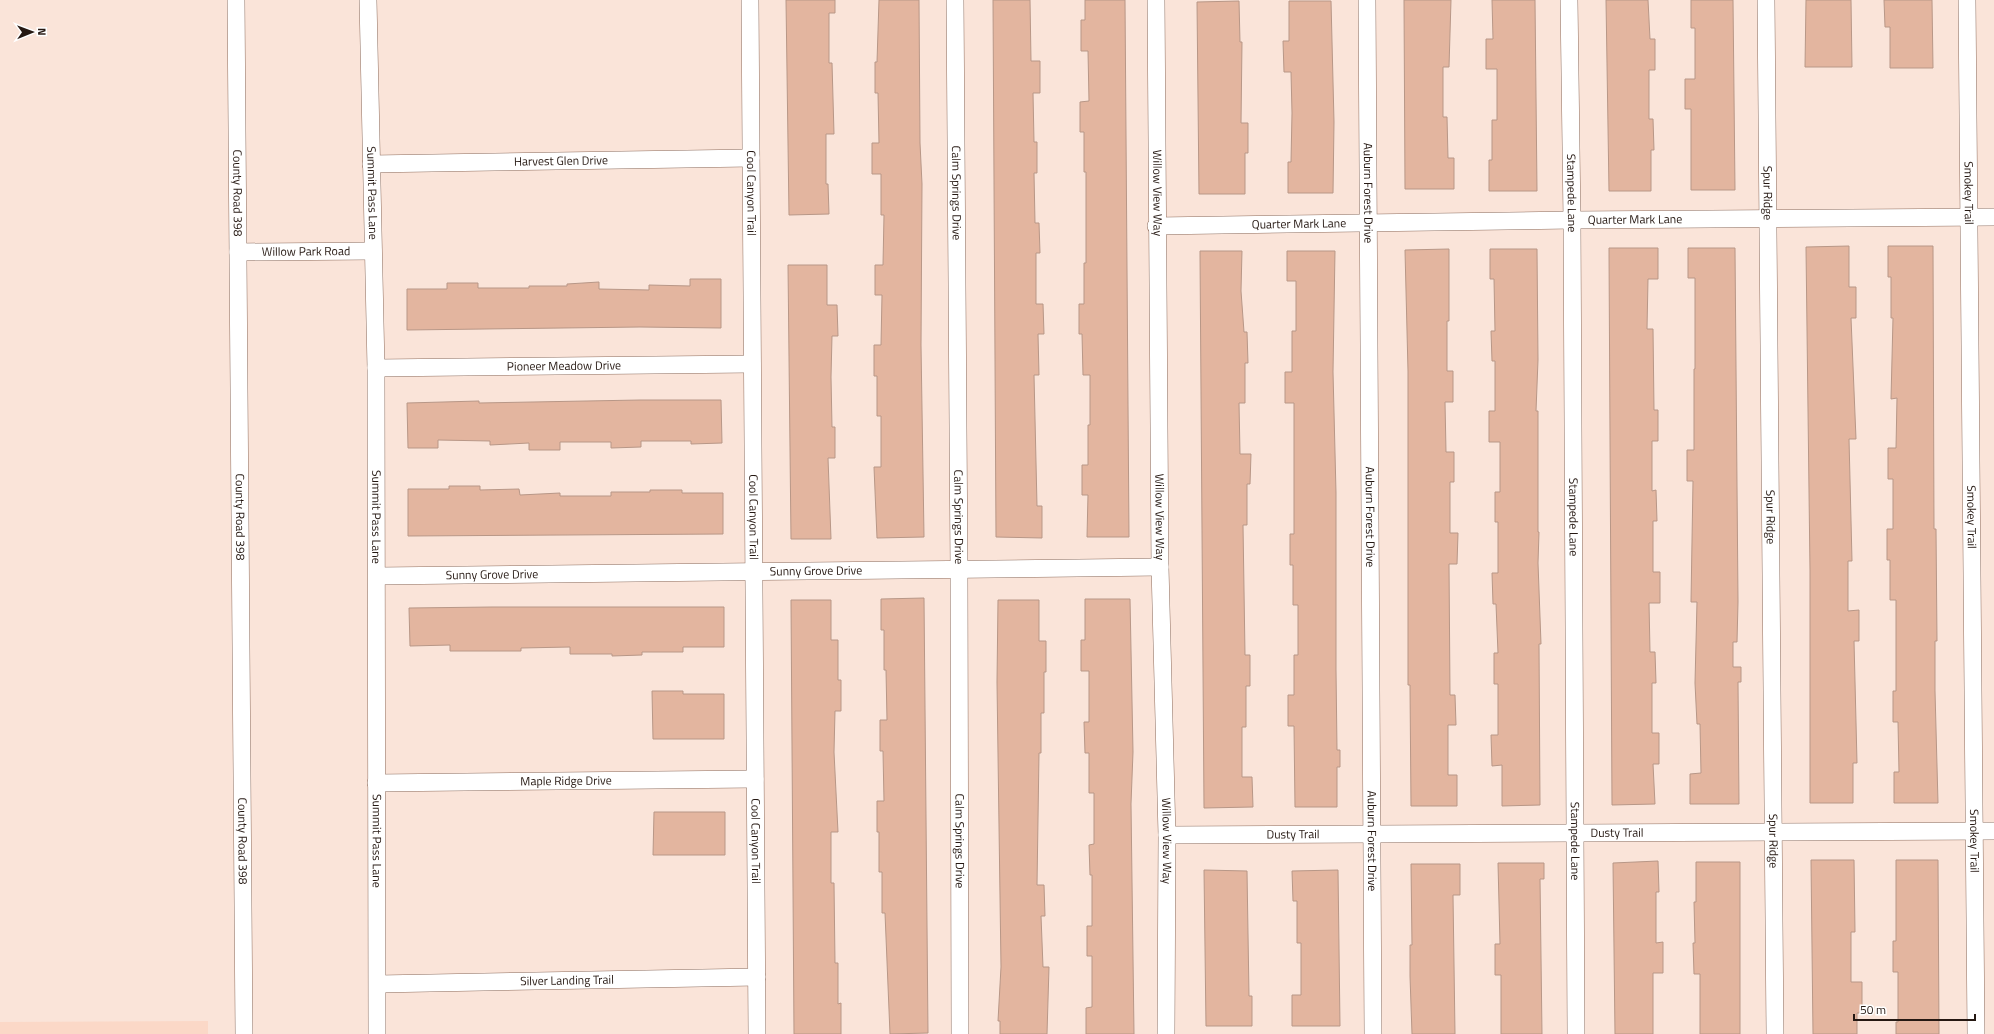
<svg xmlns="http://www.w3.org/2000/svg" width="1994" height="1034" font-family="'Titillium Web',sans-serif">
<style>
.built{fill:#fbd8c7}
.building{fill:#e3b59f;stroke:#b89787}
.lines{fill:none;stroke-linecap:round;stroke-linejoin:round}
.minor-casing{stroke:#8e6e5f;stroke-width:18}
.minor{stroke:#fff;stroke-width:17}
.labels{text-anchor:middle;stroke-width:3;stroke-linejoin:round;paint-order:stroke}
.street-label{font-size:12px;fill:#251812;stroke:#fff}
</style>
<rect width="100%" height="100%" fill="#fae4d9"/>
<!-- built -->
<polygon class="built" points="208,1021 208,1034 0,1034 0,1022"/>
<!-- building -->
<g class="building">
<polygon points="786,0 835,0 835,13 829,13 829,63 832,63 834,134 826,134 826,184 828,184 829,214 789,215"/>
<polygon points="879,0 919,0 920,143 922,184 921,345 924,537 877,538 874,467 881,467 881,416 877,416 877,376 874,376 874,345 881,345 882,295 875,295 875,265 883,265 884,215 881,215 881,174 872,174 872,143 879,143 878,93 875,93 875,62 877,62"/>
<polygon points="993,0 1030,0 1031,61 1040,61 1040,93 1033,93 1034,142 1037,142 1037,173 1034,173 1035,223 1039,223 1040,253 1036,253 1036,304 1043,304 1044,334 1038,334 1039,375 1034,375 1037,506 1042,506 1042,538 996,537"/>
<polygon points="1085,0 1125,0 1129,537 1087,537 1088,495 1082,495 1082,465 1088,465 1088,425 1090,425 1090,375 1083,375 1082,334 1079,334 1079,304 1084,304 1084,263 1086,263 1086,172 1084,172 1084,132 1080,132 1080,102 1089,101 1088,51 1081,51 1081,20 1085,20"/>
<polygon points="1404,0 1451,0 1449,67 1443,67 1443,117 1447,117 1448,158 1454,158 1454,189 1405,189"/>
<polygon points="1492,0 1535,0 1537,191 1489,191 1489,160 1492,160 1492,120 1497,120 1497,69 1486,69 1486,39 1493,39"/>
<polygon points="1606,0 1648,0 1650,39 1655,39 1655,70 1649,70 1649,119 1653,119 1654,150 1651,150 1651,191 1609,191"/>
<polygon points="1691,0 1733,0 1735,190 1691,190 1691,109 1685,109 1685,79 1695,79 1695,28 1691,28"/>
<polygon points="1806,0 1851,0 1852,67 1805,67"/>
<polygon points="1884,0 1932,0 1933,68 1890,68 1890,27 1885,27"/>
<polygon points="1239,1 1240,42 1242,42 1241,123 1248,123 1248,153 1245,153 1245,194 1199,194 1197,2"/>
<polygon points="1289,1 1331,1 1334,122 1333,193 1288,193 1288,162 1291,162 1292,113 1291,72 1284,72 1283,41 1289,41"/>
<polygon points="1849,246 1849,287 1856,287 1856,318 1851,318 1856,439 1849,439 1852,561 1848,561 1848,611 1859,610 1859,641 1854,641 1857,763 1853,763 1853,803 1810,803 1810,571 1806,247"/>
<polygon points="1888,246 1933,246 1934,529 1936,529 1937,641 1935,641 1935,691 1938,803 1894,803 1894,772 1899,772 1898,722 1893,722 1893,691 1896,691 1896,600 1890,600 1890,560 1887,560 1887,529 1893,529 1893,479 1888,479 1888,448 1896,448 1897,398 1891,399 1893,318 1891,318 1891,277 1888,277"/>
<polygon points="1609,248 1658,248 1658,279 1648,279 1647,329 1653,329 1654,410 1658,410 1658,441 1652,441 1652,491 1656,490 1657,521 1653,521 1653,572 1660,572 1660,603 1649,603 1650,652 1655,652 1656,683 1652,683 1652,733 1659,733 1659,764 1653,764 1655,804 1612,805"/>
<polygon points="1688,248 1735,248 1738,602 1737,642 1733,642 1733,667 1741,667 1741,682 1738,682 1739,804 1690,804 1690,774 1701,773 1700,724 1697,724 1695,683 1697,602 1691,602 1693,481 1687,481 1687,450 1694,450 1694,369 1695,369 1695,278 1688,278"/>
<polygon points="1449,249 1449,321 1447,321 1447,371 1453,371 1453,402 1445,402 1446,452 1454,452 1454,482 1450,482 1450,533 1458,533 1457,564 1449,564 1450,695 1455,695 1456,725 1448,725 1448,775 1457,775 1457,806 1411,806 1410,685 1408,685 1408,371 1405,250"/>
<polygon points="1490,249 1537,249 1538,360 1536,411 1538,411 1538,532 1539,532 1538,563 1541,644 1539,644 1540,805 1502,806 1502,765 1492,766 1491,735 1498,735 1498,684 1494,684 1494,653 1498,653 1496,604 1493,604 1492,573 1498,573 1498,522 1495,522 1495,492 1500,492 1500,442 1489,442 1489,411 1495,411 1495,361 1492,361 1491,331 1495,331 1494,279 1490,279"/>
<polygon points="1200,251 1242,251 1241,291 1244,332 1247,332 1248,363 1245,363 1245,403 1239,403 1240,454 1251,454 1250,484 1247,484 1247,525 1243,525 1245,655 1250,655 1250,686 1246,686 1246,727 1242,727 1242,777 1252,777 1253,807 1204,808"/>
<polygon points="1287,251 1335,251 1333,372 1336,493 1336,670 1337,750 1340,750 1340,767 1337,767 1337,807 1295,807 1294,726 1288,726 1288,695 1294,695 1294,655 1298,655 1298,605 1293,605 1293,565 1290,565 1290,534 1294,534 1294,403 1285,403 1285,372 1292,372 1292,331 1296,331 1296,281 1287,281"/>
<polygon points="788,265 827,265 827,305 837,305 838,336 832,336 831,377 832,427 835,427 835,458 828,458 831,539 791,539"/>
<polygon points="690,279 721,279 721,328 640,327 407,330 407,289 447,289 447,283 478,283 478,288 529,288 529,286 567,286 567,284 599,282 599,289 649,290 649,285 690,286"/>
<polygon points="640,400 721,400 722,443 691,444 691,441 641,441 641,447 611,448 611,442 560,442 560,450 529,450 529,443 490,445 490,441 438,440 438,448 408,448 407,403 479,401 479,403"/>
<polygon points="449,486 480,486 480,490 519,489 520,495 560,493 560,496 611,496 611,492 650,492 650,490 682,490 682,493 723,493 723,534 408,536 408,489 449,489"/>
<polygon points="924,598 928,1033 890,1034 885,913 882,913 882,872 879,872 879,832 877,832 877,801 884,801 883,751 880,751 880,720 887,720 886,670 884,670 884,630 881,630 881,599"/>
<polygon points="1085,599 1130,599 1133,752 1131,804 1134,1034 1086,1034 1086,1008 1092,1007 1092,956 1087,956 1087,926 1092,926 1092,875 1090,875 1089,845 1094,844 1094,793 1089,793 1089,753 1085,753 1084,722 1089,722 1089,671 1081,671 1081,640 1085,640"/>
<polygon points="791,600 831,600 831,640 838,640 838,680 841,680 841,711 835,711 834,752 838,832 831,832 831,883 834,883 835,963 838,963 838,1004 841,1003 841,1034 794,1034"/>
<polygon points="998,600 1039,600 1039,641 1046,641 1046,672 1044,672 1044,713 1041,713 1041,753 1039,753 1037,885 1044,885 1045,916 1041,916 1043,967 1049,967 1047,1034 1000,1034 1000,1021 998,1021 1001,967 997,682"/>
<polygon points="492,607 724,607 724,647 683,647 683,652 642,652 642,655 612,656 612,654 570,654 570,647 521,648 521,651 450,651 450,645 410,646 409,608"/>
<polygon points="652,691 683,691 683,694 724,694 724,739 653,739"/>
<polygon points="654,812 725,812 725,855 653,855"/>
<polygon points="1811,860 1854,860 1855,932 1851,932 1851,982 1862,982 1862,1013 1857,1013 1857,1034 1813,1034"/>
<polygon points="1896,860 1938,860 1939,1034 1896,1034 1896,1022 1898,1022 1898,972 1893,972 1893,941 1896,941"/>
<polygon points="1658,861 1659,892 1656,892 1656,943 1663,942 1663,973 1653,973 1653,1034 1615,1034 1613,863"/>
<polygon points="1696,862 1740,862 1740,1034 1700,1034 1700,974 1694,974 1693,943 1695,943 1694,902 1696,902"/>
<polygon points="1498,863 1544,863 1544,879 1540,879 1542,1034 1501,1034 1501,975 1495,975 1495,944 1500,944"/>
<polygon points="1411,864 1460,864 1460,895 1453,895 1455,1034 1412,1034 1410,976 1410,945 1412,945"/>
<polygon points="1204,870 1247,871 1249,996 1252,996 1252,1026 1206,1026"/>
<polygon points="1338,870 1340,1026 1292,1026 1292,995 1301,995 1301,943 1297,943 1297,901 1293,901 1292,871"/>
</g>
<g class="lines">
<!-- minor casing -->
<g class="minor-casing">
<g id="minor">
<path id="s1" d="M236,0L244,1034"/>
<path id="s2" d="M368,0L376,368L377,1034"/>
<path id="s3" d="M750,0L757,1034"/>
<path id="s4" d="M955,0L959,569L960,1034"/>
<path id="s5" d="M1156,0L1160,567L1167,835L1166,1034"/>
<path id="s6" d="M1367,0L1373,1034"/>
<path id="s7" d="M1569,0L1572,220L1576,1034"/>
<path id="s8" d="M1766,0L1775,1034"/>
<path id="s9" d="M1967,0L1976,1034"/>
<path id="s10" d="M371,164L751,158"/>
<path id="s11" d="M1156,226L1572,220L1994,217"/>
<path id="s12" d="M238,252L373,251"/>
<path id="s13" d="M376,368L752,364"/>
<path id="s14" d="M377,576L1160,567"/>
<path id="s15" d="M376,783L755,779"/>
<path id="s16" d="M1167,835L1994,831"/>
<path id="s17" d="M378,984L757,977"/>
</g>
</g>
<!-- minor -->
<use href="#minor" class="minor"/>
</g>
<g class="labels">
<!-- street labels -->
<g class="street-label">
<text dy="4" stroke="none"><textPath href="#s10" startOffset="190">Harvest Glen Drive</textPath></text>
<text dy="4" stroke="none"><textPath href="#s1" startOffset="193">County Road 398</textPath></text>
<text dy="4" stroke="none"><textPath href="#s2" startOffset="193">Summit Pass Lane</textPath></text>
<text dy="4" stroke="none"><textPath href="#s3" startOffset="193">Cool Canyon Trail</textPath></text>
<text dy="4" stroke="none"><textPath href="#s4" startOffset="193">Calm Springs Drive</textPath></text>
<text dy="4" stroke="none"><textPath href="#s5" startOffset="193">Willow View Way</textPath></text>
<text dy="4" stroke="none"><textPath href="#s6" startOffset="193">Auburn Forest Drive</textPath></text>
<text dy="4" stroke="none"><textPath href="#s7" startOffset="193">Stampede Lane</textPath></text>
<text dy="4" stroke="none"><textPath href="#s8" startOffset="193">Spur Ridge</textPath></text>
<text dy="4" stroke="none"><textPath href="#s9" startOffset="193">Smokey Trail</textPath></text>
<text dy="4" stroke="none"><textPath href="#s11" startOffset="479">Quarter Mark Lane</textPath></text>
<text dy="4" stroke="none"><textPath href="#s11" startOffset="143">Quarter Mark Lane</textPath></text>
<text dy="4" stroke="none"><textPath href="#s12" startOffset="68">Willow Park Road</textPath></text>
<text dy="4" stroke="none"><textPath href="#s13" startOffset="188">Pioneer Meadow Drive</textPath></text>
<text dy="4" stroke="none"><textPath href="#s1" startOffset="517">County Road 398</textPath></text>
<text dy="4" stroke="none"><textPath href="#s2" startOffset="517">Summit Pass Lane</textPath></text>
<text dy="4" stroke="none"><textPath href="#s3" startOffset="517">Cool Canyon Trail</textPath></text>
<text dy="4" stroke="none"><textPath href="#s4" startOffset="517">Calm Springs Drive</textPath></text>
<text dy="4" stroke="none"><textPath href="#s5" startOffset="517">Willow View Way</textPath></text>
<text dy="4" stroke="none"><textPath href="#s6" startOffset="517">Auburn Forest Drive</textPath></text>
<text dy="4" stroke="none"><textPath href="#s7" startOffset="517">Stampede Lane</textPath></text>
<text dy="4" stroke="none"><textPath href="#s8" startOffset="517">Spur Ridge</textPath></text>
<text dy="4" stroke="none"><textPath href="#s9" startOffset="517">Smokey Trail</textPath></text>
<text dy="4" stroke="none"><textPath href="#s14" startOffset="439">Sunny Grove Drive</textPath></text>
<text dy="4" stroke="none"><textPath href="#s14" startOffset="115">Sunny Grove Drive</textPath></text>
<text dy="4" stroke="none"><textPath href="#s15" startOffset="190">Maple Ridge Drive</textPath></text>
<text dy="4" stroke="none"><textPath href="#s16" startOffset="450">Dusty Trail</textPath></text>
<text dy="4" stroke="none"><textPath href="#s16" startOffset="126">Dusty Trail</textPath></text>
<text dy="4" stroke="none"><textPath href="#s1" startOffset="841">County Road 398</textPath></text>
<text dy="4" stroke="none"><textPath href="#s2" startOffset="841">Summit Pass Lane</textPath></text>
<text dy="4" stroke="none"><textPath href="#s3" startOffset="841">Cool Canyon Trail</textPath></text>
<text dy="4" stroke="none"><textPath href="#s4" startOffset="841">Calm Springs Drive</textPath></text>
<text dy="4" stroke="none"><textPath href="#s5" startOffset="841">Willow View Way</textPath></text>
<text dy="4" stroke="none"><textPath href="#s6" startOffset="841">Auburn Forest Drive</textPath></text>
<text dy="4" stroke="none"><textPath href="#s7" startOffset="841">Stampede Lane</textPath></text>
<text dy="4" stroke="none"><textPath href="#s8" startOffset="841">Spur Ridge</textPath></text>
<text dy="4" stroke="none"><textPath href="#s9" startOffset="841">Smokey Trail</textPath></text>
<text dy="4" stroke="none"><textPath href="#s17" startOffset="189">Silver Landing Trail</textPath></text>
</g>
</g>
<!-- north arrow -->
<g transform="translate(32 32) rotate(89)" stroke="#ffffff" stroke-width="3" paint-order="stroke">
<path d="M0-3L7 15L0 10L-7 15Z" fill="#251812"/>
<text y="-6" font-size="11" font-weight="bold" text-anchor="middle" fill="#251812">N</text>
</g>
<!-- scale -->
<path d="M1854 1014v6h121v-6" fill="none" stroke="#251812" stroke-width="2"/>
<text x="1860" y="1014" font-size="12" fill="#251812" stroke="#ffffff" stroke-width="3" paint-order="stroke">50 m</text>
</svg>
